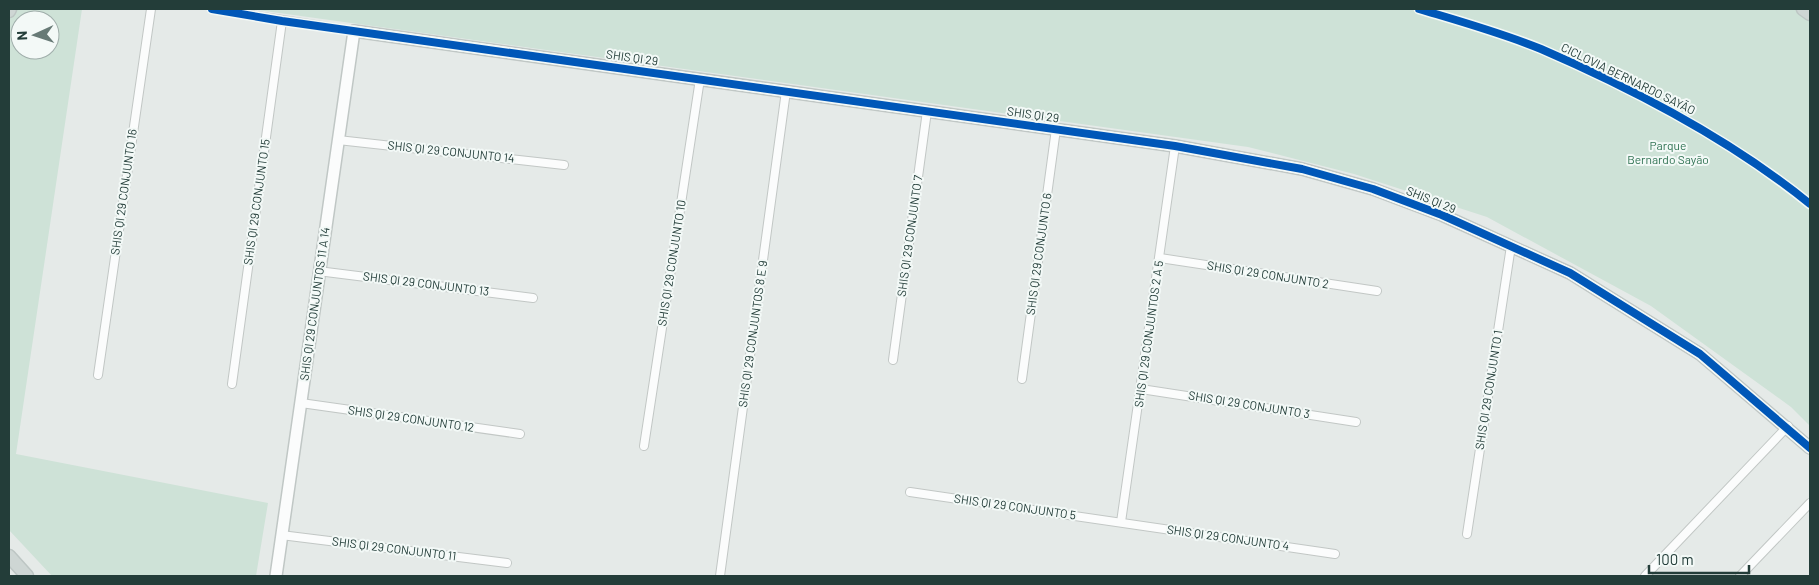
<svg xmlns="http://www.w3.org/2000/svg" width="1819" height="585" font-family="Barlow,sans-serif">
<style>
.green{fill:#cee2d7;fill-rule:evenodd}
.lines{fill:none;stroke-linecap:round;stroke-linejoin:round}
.street-casing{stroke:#c2c7c5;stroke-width:10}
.secondary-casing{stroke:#c0c7c5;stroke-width:14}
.primary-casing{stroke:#bdc6c4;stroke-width:15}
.street{stroke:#fbfcfc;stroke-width:8}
.secondary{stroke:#fbfcfc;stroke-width:11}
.primary{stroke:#ced6d4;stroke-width:12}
.cycleway-casing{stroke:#f3f9f7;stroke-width:11}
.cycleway{stroke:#0057b8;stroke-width:8}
.labels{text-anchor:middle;stroke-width:4;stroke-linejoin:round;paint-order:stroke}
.street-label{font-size:12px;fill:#233d39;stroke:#f3f9f7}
.park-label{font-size:12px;fill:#2f7252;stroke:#f3f9f7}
</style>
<rect width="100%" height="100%" fill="#e5eae8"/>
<!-- green -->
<g class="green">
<path d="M9,9H82L16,454L268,503L256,576H52L9,530ZM20,20H50V50H20Z"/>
<polygon points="250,9 1801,9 1810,15 1810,426 1791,407 1651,306 1487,217 1354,174 1248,147"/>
</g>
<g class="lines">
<!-- street casing -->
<g class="street-casing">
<g id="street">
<polyline points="212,9 354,31"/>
<polyline points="338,140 564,165"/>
<polyline points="1160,258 1377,291"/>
<polyline points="318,271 533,298"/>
<polyline points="893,360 927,111"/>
<polyline points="98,375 151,9"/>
<polyline points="1022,379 1056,129"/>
<polyline points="232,384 282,21"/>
<polyline points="1141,389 1356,422"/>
<polyline points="301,403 520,434"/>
<polyline points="644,446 700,79"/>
<polyline points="910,492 1335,554"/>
<polyline points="1121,522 1175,146"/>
<polyline points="1467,534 1511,246"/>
<polyline points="281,535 507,563"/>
<polyline points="720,576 786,91"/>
<polyline points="1645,576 1788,426"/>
<polyline points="1740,576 1810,503"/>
</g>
</g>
<!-- secondary casing -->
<g class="secondary-casing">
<polyline id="secondary" points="276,576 354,31 1175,146 1302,169 1373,189 1442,215 1570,273 1700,354 1810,448"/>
</g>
<!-- primary casing -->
<g class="primary-casing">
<g id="primary">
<polyline points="1803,9 1810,14"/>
<polyline points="9,11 10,9"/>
<polyline points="9,556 27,576"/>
</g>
</g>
<!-- street -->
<use href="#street" class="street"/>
<!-- secondary -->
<use href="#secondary" class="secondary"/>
<!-- primary -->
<use href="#primary" class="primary"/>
<!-- cycleway casing -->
<g class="cycleway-casing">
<g id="cycleway">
<polyline points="212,9 282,21 1175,146 1302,169 1373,189 1442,215 1570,273 1700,354 1810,448"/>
<path d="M1419,9C1459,21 1502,33 1541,49C1636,90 1730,139 1810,204"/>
</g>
</g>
<!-- cycleway -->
<use href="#cycleway" class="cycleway"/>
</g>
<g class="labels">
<!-- street labels -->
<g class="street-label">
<text transform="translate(632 58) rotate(8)" y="4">SHIS QI 29</text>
<text transform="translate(1628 79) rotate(26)" y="4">CICLOVIA BERNARDO SAYÃO</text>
<text transform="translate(1033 115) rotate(8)" y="4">SHIS QI 29</text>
<text transform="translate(451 152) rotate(6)" y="4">SHIS QI 29 CONJUNTO 14</text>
<text transform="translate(124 192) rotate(-82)" y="4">SHIS QI 29 CONJUNTO 16</text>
<text transform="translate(1431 200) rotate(22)" y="4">SHIS QI 29</text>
<text transform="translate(257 202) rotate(-82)" y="4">SHIS QI 29 CONJUNTO 15</text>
<text transform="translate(910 236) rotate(-82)" y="4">SHIS QI 29 CONJUNTO 7</text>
<text transform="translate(1039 254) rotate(-82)" y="4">SHIS QI 29 CONJUNTO 6</text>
<text transform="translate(672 263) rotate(-81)" y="4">SHIS QI 29 CONJUNTO 10</text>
<text transform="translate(1268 275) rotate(9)" y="4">SHIS QI 29 CONJUNTO 2</text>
<text transform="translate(426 284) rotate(7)" y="4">SHIS QI 29 CONJUNTO 13</text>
<text transform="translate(315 304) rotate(-82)" y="4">SHIS QI 29 CONJUNTOS 11 A 14</text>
<text transform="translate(753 334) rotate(-82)" y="4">SHIS QI 29 CONJUNTOS 8 E 9</text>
<text transform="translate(1149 334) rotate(-82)" y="4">SHIS QI 29 CONJUNTOS 2 A 5</text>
<text transform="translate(1489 390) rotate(-81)" y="4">SHIS QI 29 CONJUNTO 1</text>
<text transform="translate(1249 405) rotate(9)" y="4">SHIS QI 29 CONJUNTO 3</text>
<text transform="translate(411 419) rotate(8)" y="4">SHIS QI 29 CONJUNTO 12</text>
<text transform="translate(1015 507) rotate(8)" y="4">SHIS QI 29 CONJUNTO 5</text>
<text transform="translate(1228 538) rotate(8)" y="4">SHIS QI 29 CONJUNTO 4</text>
<text transform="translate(394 549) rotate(7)" y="4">SHIS QI 29 CONJUNTO 11</text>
</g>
<!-- park labels -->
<g class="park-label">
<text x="1668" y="150">Parque<tspan x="1668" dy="14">Bernardo Sayão</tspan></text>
</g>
</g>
<!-- border -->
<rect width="1819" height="585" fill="none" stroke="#233d39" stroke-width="20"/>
<!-- north arrow -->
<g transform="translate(35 35) rotate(267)"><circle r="24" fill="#f3f9f7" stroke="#a0aeab"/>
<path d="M0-4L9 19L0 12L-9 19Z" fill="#677a76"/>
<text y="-8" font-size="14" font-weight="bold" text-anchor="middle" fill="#233d39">N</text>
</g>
<!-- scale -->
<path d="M1649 565v8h100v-8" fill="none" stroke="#233d39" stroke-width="2.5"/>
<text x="1656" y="565" font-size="15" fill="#233d39" stroke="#f3f9f7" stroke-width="4" paint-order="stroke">100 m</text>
</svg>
